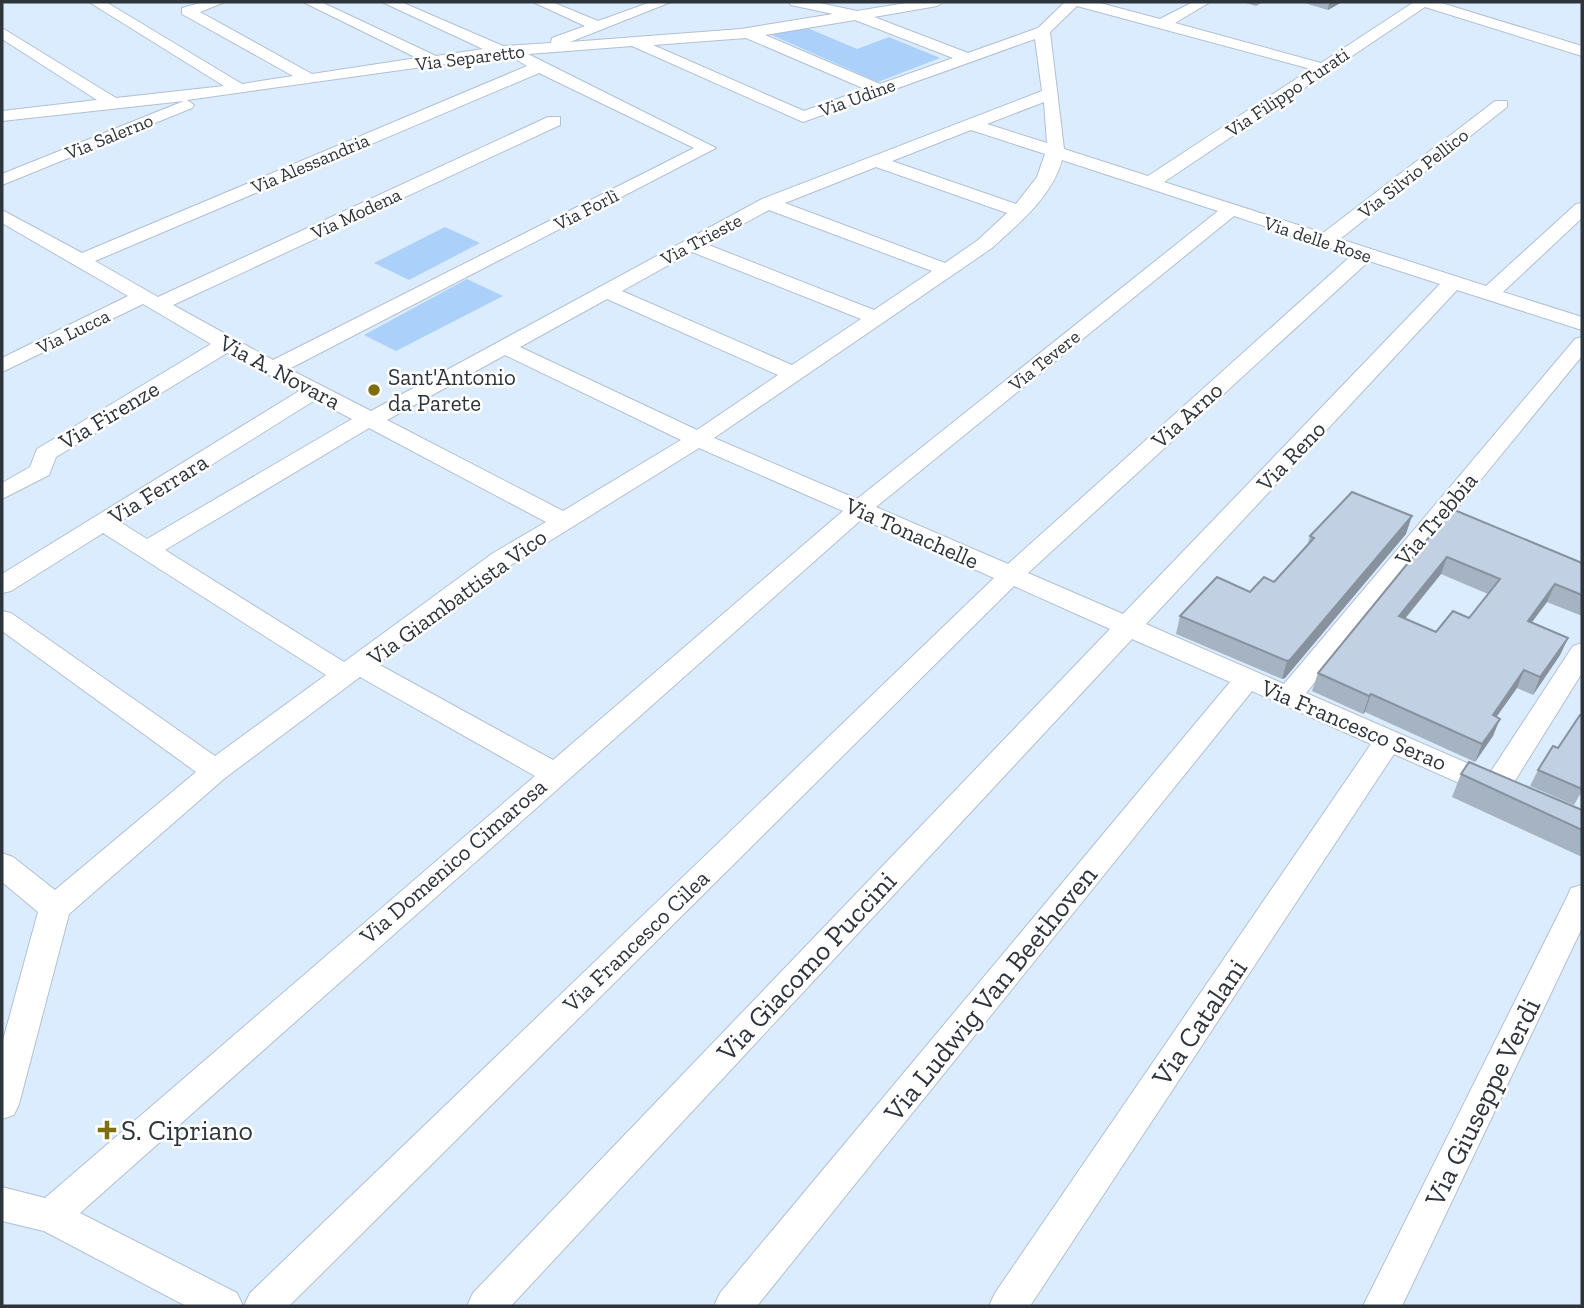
<svg xmlns="http://www.w3.org/2000/svg" width="1584" height="1308" font-family="'Zilla Slab',serif">
<style>
.green{fill:#abd0f9}
.lines{fill:none;stroke-linecap:round;stroke-linejoin:round}
.minor-casing{stroke:#b1c0d2;stroke-width:2}
.minor{fill:#fff;fill-rule:evenodd}
.wall{fill:#a6b3c2;fill-rule:evenodd}
.shaded-wall{fill:#87929e}
.building{fill:#c1d0e2;stroke:#87929e;stroke-width:2;fill-rule:evenodd}
.poi-dot{fill:#7b6f0e;stroke:#fff;stroke-width:2.5}
.labels{text-anchor:middle;stroke-width:5;stroke-linejoin:round;paint-order:stroke}
.far-street-label{font-size:19px;fill:#2e343b;stroke:#fff}
.street-label{font-size:23px;fill:#2e343b;stroke:#fff}
.poi-label{font-size:23px;fill:#2e343b;stroke:#fff;text-anchor:start}
.near-street-label{font-size:28px;fill:#2e343b;stroke:#fff}
.near-poi-label{font-size:28px;fill:#2e343b;stroke:#fff;text-anchor:start}
</style>
<rect width="100%" height="100%" fill="#dbecfe"/>
<!-- green -->
<g class="green">
<polygon points="805,27 857,49 889,37 940,58 878,82 767,33"/>
<polygon points="445,227 480,243 409,280 374,263"/>
<polygon points="467,279 503,296 396,351 364,335"/>
</g>
<g class="lines">
<!-- minor casing -->
<g class="minor-casing">
<g id="minor">
<path d="M89,2H106L242,84L293,76L182,14V8L203,2H225L200,12L312,74L417,58L303,2H321L436,56L483,49L382,2H401L503,46L551,43L552,38L585,26L533,2H552L598,21L651,2H671L570,42L741,29L833,14L791,5L789,2H815L857,11L912,2H944L937,6L874,17L968,53L1038,28L1065,2H1096L1160,19L1193,2H1210L1175,23L1321,63L1414,2H1438L1582,46V56L1425,7L1164,182L1323,233L1495,101H1507V107L1340,239L1486,286L1576,204L1582,203V218L1503,292L1582,317V330L1457,290L1146,624L1284,684L1575,339L1582,337V356L1306,693L1490,773L1573,646L1582,643V673L1506,795L1496,798L1486,795L1394,754L1030,1306H989L995,1293L1371,744L1252,691L757,1306H714L720,1293L1230,682L1132,639L511,1306H467L473,1293L1110,629L1014,586L289,1306H244L250,1293L994,578L862,519L80,1213L237,1293L243,1306H186L44,1231L2,1221V1187L45,1198L535,776L360,677L225,778L69,914L19,1104L14,1115L2,1119V1044L38,912L2,882V853L13,857L55,890L196,772L2,631V611L11,613L215,756L326,675L103,533L11,591L2,593V574L299,391L227,353L56,457L49,475L2,499V483L30,467L37,449L211,344L143,304L2,372V358L128,296L2,223V210L82,253L527,66L509,55L501,56L187,100L194,105L192,108L2,185V174L184,101L2,121V111L97,100L2,39V28L116,98L224,86ZM1077,6L1311,69L1148,176L1064,149L1050,32ZM855,20L953,58L880,84L765,35ZM746,38L865,89L804,111L653,45ZM1035,39L1042,91L762,199L371,411L289,369L716,148L528,54L632,46L803,122ZM539,73L694,148L273,360L173,305L560,125V117H548L158,297L95,261ZM1044,102L1047,143L987,124ZM971,130L1045,154L1037,177L1016,204L892,161ZM1062,160L1218,211L857,499L714,438L992,248C1019,223 1052,197 1062,160ZM876,167L1007,213L978,240L945,263L785,203ZM769,210L932,271L874,310L706,244ZM1234,216L1352,255L1008,564L876,507ZM692,252L861,319L792,365L622,291ZM1369,261L1440,284L1123,614L1028,573ZM607,299L778,375L697,430L520,347ZM505,355L681,440L563,511L387,420ZM315,400L352,419L147,539L120,522ZM369,428L546,522L493,553L344,662L165,550ZM699,448L843,511L553,760L378,664L511,565Z"/>
<polygon points="1582,885 1582,928 1402,1306 1363,1306 1567,897 1571,888"/>
</g>
</g>
<!-- minor -->
<use href="#minor" class="minor"/>
</g>
<!-- wall -->
<g class="wall">
<polygon points="1242,2 1263,2 1256,6"/>
<polygon points="1301,2 1342,2 1328,10"/>
<path d="M1452,509L1582,563V616L1547,602L1532,622L1568,638L1560,655L1533,695L1517,688L1496,717L1493,736L1475,762L1365,712L1363,714L1312,691L1318,673ZM1441,574L1488,594L1469,618L1436,632L1405,619Z"/>
<polygon points="1406,534 1285,678 1282,679 1176,634 1180,616 1250,592 1274,582 1307,546 1310,536"/>
<polygon points="1580,715 1582,791 1574,805 1530,786 1538,770 1558,748"/>
<polygon points="1461,774 1582,810 1582,857 1452,797"/>
</g>
<!-- shaded-wall -->
<g class="shaded-wall">
<polygon points="1329,2 1342,2 1328,10"/>
<polygon points="1412,516 1406,534 1285,678 1282,679 1287,661"/>
<polygon points="1447,557 1441,574 1393,633 1399,616"/>
<polygon points="1555,584 1547,602 1520,638 1528,621"/>
<polygon points="1568,638 1560,655 1533,695 1540,677"/>
<polygon points="1524,670 1517,688 1485,733 1493,715"/>
<polygon points="1371,694 1365,712 1363,714 1369,696"/>
<polygon points="1500,719 1493,736 1475,762 1482,744"/>
</g>
<!-- building -->
<g class="building">
<polygon points="1352,492 1412,516 1290,660 1287,661 1180,616 1217,577 1250,592 1264,577 1274,582 1314,538 1310,536"/>
<path d="M1452,509L1582,563V595L1555,584L1528,621L1568,638L1540,677L1524,670L1493,715L1500,719L1482,744L1371,694L1369,696L1318,673ZM1447,557L1500,579L1469,618L1453,611L1436,632L1399,616Z"/>
<polygon points="1580,715 1582,716 1582,789 1538,770 1553,746 1558,748"/>
<polygon points="1469,762 1582,810 1582,830 1461,774"/>
</g>
<!-- markers -->
<g class="poi-dot">
<circle cx="374" cy="390" r="7"/>
<path d="M103.5 1119.5h7v7h7v7h-7v7h-7v-7h-7v-7h7z"/>
</g>
<g class="labels">
<!-- far-street labels -->
<g class="far-street-label">
<text transform="translate(470 57) rotate(-7)" y="7">Via Separetto</text>
<text transform="translate(1287 92) rotate(-34)" y="7">Via Filippo Turati</text>
<text transform="translate(857 97) rotate(-20)" y="7">Via Udine</text>
<text transform="translate(109 136) rotate(-22)" y="7">Via Salerno</text>
<text transform="translate(310 163) rotate(-23)" y="7">Via Alessandria</text>
<text transform="translate(1413 173) rotate(-38)" y="7">Via Silvio Pellico</text>
<text transform="translate(586 209) rotate(-27)" y="7">Via Forlì</text>
<text transform="translate(356 213) rotate(-25)" y="7">Via Modena</text>
<text transform="translate(701 239) rotate(-28)" y="7">Via Trieste</text>
<text transform="translate(1318 239) rotate(18)" y="7">Via delle Rose</text>
<text transform="translate(73 331) rotate(-26)" y="7">Via Lucca</text>
<text transform="translate(1044 360) rotate(-39)" y="7">Via Tevere</text>
</g>
<!-- street labels -->
<g class="street-label">
<text transform="translate(280 372) rotate(28)" y="8">Via A. Novara</text>
<text transform="translate(109 415) rotate(-31)" y="8">Via Firenze</text>
<text transform="translate(1187 415) rotate(-42)" y="8">Via Arno</text>
<text transform="translate(1291 456) rotate(-46)" y="8">Via Reno</text>
<text transform="translate(158 489) rotate(-32)" y="8">Via Ferrara</text>
<text transform="translate(1436 519) rotate(-50)" y="8">Via Trebbia</text>
<text transform="translate(912 533) rotate(24)" y="8">Via Tonachelle</text>
<text transform="translate(457 597) rotate(-36)" y="8">Via Giambattista Vico</text>
<text transform="translate(1354 725) rotate(23)" y="8">Via Francesco Serao</text>
<text transform="translate(453 861) rotate(-41)" y="8">Via Domenico Cimarosa</text>
<text transform="translate(636 941) rotate(-44)" y="8">Via Francesco Cilea</text>
</g>
<!-- poi labels -->
<g class="poi-label">
<text x="388" y="385">Sant'Antonio<tspan x="388" dy="26">da Parete</tspan></text>
</g>
<!-- near-street labels -->
<g class="near-street-label">
<text transform="translate(806 966) rotate(-47)" y="10">Via Giacomo Puccini</text>
<text transform="translate(990 993) rotate(-51)" y="10">Via Ludwig Van Beethoven</text>
<text transform="translate(1199 1022) rotate(-56)" y="10">Via Catalani</text>
<text transform="translate(1482 1102) rotate(-64)" y="10">Via Giuseppe Verdi</text>
</g>
<!-- near-poi labels -->
<g class="near-poi-label">
<text x="121" y="1140">S. Cipriano</text>
</g>
</g>
<!-- border -->
<rect width="1584" height="1308" fill="none" stroke="#2e343b" stroke-width="7"/>
</svg>
